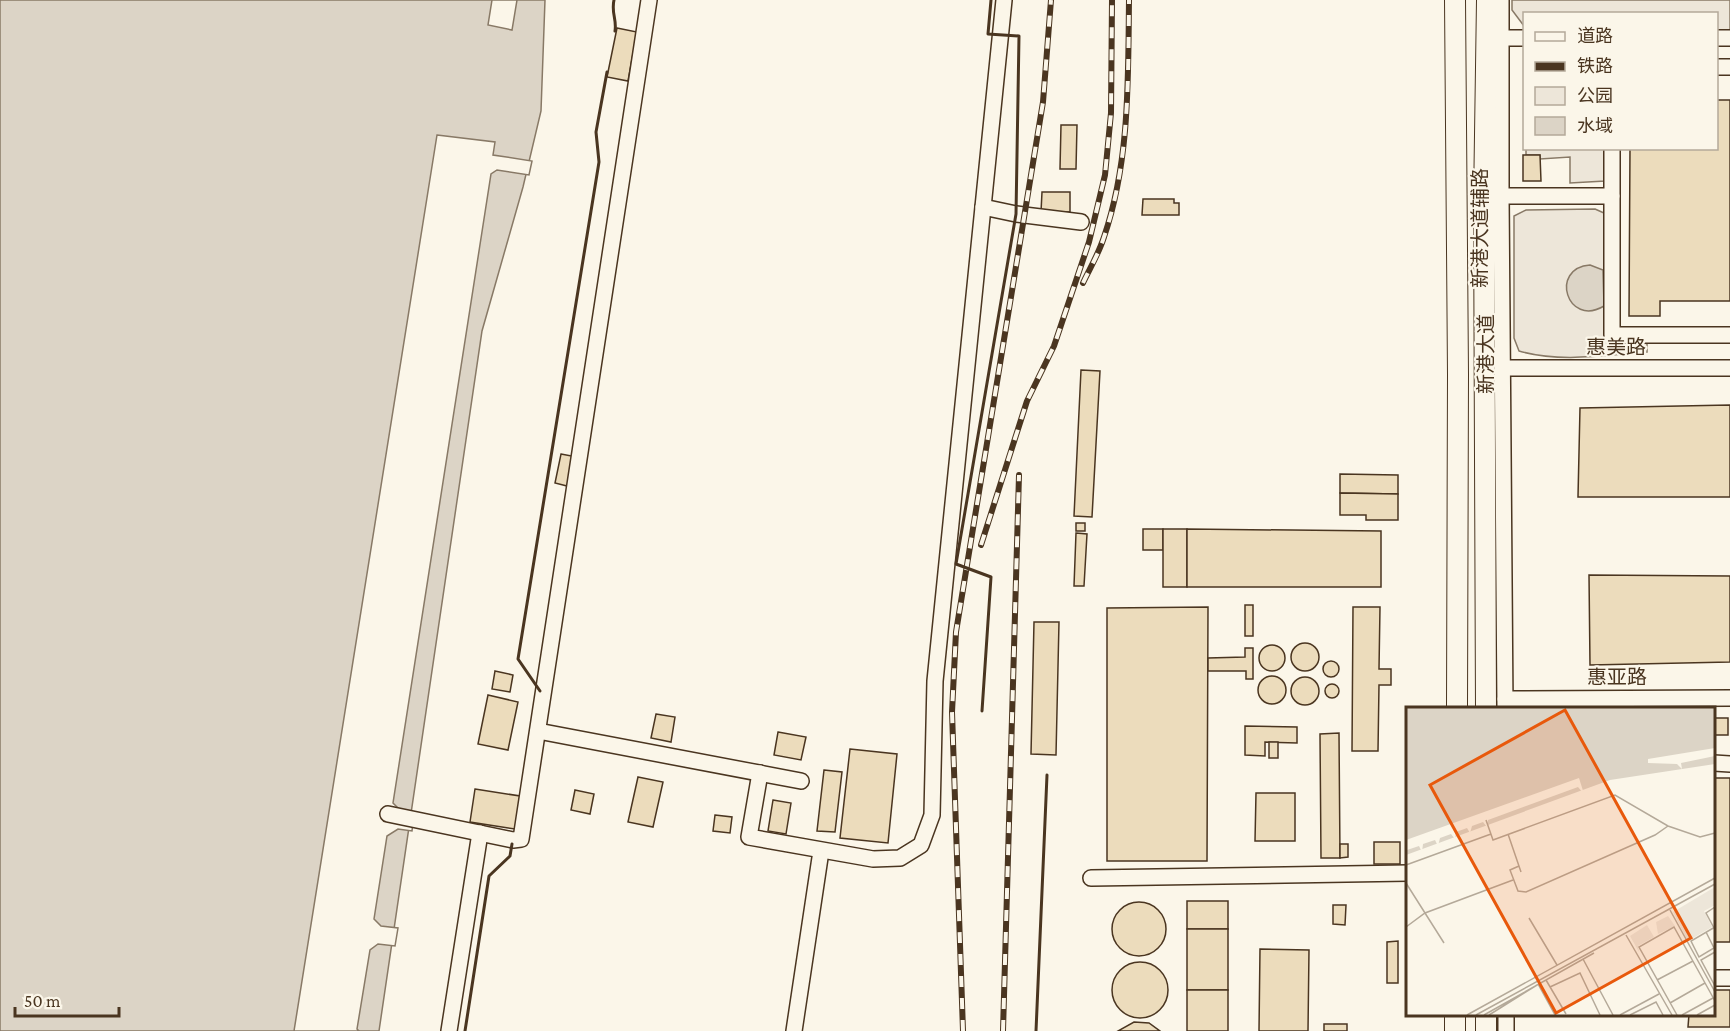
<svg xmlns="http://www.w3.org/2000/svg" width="1730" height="1031" font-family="'Crimson Pro','Noto Sans SC',serif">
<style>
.green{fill:#ede6d9;stroke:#887966;stroke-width:1.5}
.water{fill:#dcd4c6;stroke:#887966;stroke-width:1.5}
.pier{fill:#fbf6e9;stroke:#887966;stroke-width:1.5}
.building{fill:#ecdcbc;stroke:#4a3520;stroke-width:1.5}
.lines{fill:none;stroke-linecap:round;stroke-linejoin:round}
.minor-casing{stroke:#4a3520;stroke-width:18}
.major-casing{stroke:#4a3520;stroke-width:22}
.minor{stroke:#fbf6e9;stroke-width:15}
.major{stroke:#fbf6e9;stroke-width:20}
.rail-casing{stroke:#4a3520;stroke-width:6}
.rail{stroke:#fbf6e9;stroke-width:4;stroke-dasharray:11;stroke-linecap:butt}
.wall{stroke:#4a3520;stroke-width:3}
.labels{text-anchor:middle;stroke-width:4.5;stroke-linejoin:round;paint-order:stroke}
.street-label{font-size:20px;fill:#4a3520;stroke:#fbf6e9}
.inset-road{fill:none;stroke:#b4a999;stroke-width:1.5}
.view{fill:#e8590c;fill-opacity:0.15;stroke:#e8590c;stroke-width:3}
.inset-edge{fill:none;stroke:#4a3520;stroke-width:3}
</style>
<rect width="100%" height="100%" fill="#fbf6e9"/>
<!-- green -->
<g class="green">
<polygon points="1512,0 1730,0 1730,30 1717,30 1716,14 1524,14 1524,26 1512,10"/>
<polygon points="1526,149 1606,149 1605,181 1570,183 1570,157 1540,159 1540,155 1526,155"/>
<path d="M1595,209L1604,213L1605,333L1607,341H1647V352C1606,355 1560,363 1519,351L1514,338V216L1526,210Z"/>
</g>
<!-- water -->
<g class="water">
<polygon points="0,0 545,0 541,111 523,187 482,331 379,1031 0,1031"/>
<path d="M1590,265L1603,270L1604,306C1567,328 1549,268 1590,265Z"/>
</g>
<!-- pier -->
<g class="pier">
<polygon points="492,0 517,0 512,30 488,25"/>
<polygon points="437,135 495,142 493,155 532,161 529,175 497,170 491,174 393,803 401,811 414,813 412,831 398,829 387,836 374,919 381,926 398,928 395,946 378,944 370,950 357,1029 359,1031 294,1031"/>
</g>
<!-- building -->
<g class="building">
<polygon points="617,28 637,32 628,81 607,77"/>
<polygon points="1716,100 1730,100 1730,301 1660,301 1660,316 1629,316 1630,148 1716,148"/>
<polygon points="1061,125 1077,125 1076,169 1060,169"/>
<polygon points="1523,155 1540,155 1541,181 1523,181"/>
<polygon points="1042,192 1070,192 1070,212 1041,212"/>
<polygon points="1143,199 1174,199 1174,203 1179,203 1179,215 1142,215"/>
<polygon points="1081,370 1100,371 1092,517 1074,516"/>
<polygon points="1730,405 1730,497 1578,497 1580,408"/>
<polygon points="561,454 577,457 571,487 555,483"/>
<polygon points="1340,474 1398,475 1398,494 1340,493"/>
<polygon points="1340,493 1398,494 1398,520 1366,520 1366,515 1340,515"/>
<rect x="1076" y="523" width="9" height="8"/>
<rect x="1143" y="529" width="20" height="21"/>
<rect x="1163" y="529" width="24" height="58"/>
<polygon points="1187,529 1381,531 1381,587 1187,587"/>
<polygon points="1076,533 1087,534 1084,586 1074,586"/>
<polygon points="1589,575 1730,576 1730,662 1590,665"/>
<rect x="1245" y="605" width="8" height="31"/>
<polygon points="1208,607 1207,861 1107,861 1107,608"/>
<polygon points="1353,607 1380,607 1379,669 1391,669 1391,685 1379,685 1378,751 1352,751"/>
<polygon points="1034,622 1059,622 1056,755 1031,754"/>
<circle cx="1305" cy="657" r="14"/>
<circle cx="1272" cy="658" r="13"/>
<polygon points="1245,648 1253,648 1253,679 1246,679 1246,671 1208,671 1208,658 1245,657"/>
<circle cx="1331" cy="669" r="8"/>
<polygon points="495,671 513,675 510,692 492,689"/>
<circle cx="1272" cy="690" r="14"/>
<circle cx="1305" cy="691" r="14"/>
<circle cx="1332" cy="691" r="7"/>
<polygon points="488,695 518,702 508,750 478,744"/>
<polygon points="656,714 675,717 671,742 651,738"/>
<rect x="1714" y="718" width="14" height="17"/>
<polygon points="1245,726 1297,727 1297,743 1265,742 1265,756 1245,755"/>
<polygon points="778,732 806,737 801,760 774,755"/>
<polygon points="1339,733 1340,858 1321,858 1320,734"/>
<rect x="1269" y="742" width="9" height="16"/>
<polygon points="850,749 897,754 888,843 840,838"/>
<polygon points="824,770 842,772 835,832 817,831"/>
<polygon points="638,777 663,782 653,827 628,822"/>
<rect x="1714" y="778" width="16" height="164"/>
<polygon points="475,789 520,796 515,829 470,822"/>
<polygon points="575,790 594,794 590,814 571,810"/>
<polygon points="1256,793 1295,793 1295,841 1255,841"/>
<polygon points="773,800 791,803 786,834 768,831"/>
<polygon points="715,815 732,817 730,833 713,831"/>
<rect x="1374" y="842" width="26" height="22"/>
<polygon points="1340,844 1348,844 1348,857 1340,858"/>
<rect x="1187" y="901" width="41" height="28"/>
<circle cx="1139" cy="929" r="27"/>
<polygon points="1333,905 1346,905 1345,925 1333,924"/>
<rect x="1187" y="929" width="41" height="61"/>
<polygon points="1398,941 1398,983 1387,983 1387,942"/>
<polygon points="1260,949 1309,950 1308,1031 1259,1031"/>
<circle cx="1140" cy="990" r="28"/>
<rect x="1187" y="990" width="41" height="41"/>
<polygon points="1714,990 1730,990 1730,1027 1688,1027 1689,1014 1714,1014"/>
<polygon points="1134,1022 1149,1023 1160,1031 1118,1031"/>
<rect x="1324" y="1024" width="23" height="7"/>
</g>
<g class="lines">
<!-- minor casing -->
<g class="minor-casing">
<g id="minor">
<polyline points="1501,0 1501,196 1505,708"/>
<polyline points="1501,38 1524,38"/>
<polyline points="1716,38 1730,38"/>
<polyline points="1716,67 1730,67"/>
<polyline points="1612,148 1612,335 1730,335"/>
<polyline points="1501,196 1612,196"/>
<polyline points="983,207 1016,214 1081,222"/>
<polyline points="1502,368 1730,368"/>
<polyline points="1505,699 1730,698"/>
<polyline points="538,731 801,781"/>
<polyline points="1714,763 1730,764"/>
<polyline points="760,773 749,837 873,859 900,858 921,845 932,815 935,681 1004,0"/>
<polyline points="388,814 513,840 521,839 649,0"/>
<polyline points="1091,878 1408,873"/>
<polyline points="1714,978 1730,978"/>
<polyline points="1506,1014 1506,1031"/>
<polyline points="449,1031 480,833"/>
<polyline points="794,1031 821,851"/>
</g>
</g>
<!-- major casing -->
<g class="major-casing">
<g id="major">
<polyline points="1455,0 1458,374 1457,708"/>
<polyline points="1486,708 1484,202 1487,0"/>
<polyline points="1486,1014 1486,1031"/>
<polyline points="1455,1031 1455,1014"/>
</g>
</g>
<!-- minor -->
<use href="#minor" class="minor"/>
<!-- major -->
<use href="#major" class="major"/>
<!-- rail casing -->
<g class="rail-casing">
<g id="rail">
<path d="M1083,283C1090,268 1099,253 1104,237C1130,161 1128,79 1129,0"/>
<polyline points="981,545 1027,401 1054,346 1089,242 1105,175 1111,113 1112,0"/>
<polyline points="963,1031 952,712 956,632 1043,102 1051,0"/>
<polyline points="1003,1031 1019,475"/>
</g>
</g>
<!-- rail -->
<use href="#rail" class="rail"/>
<!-- wall -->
<g class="wall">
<path d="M614,0C611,13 617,19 615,31"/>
<polyline points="540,691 518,659 599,162 596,132 607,72"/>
<polyline points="982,711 991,577 956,564 1016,214 1019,36 988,34 991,0"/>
<polyline points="465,1031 489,876 510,856 512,844"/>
<polyline points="1036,1031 1047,775"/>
</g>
</g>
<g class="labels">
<!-- street labels -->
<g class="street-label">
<text transform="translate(1480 228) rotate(-90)" y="7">新港大道辅路</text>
<text x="1616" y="354">惠美路</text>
<text transform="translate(1486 354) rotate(-90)" y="7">新港大道</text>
<text x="1617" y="684">惠亚路</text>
</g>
</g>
<!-- overview -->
<g transform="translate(1406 707)">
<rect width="309" height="309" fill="#fbf6e9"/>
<path d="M309,180V198L298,204L306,220L282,234L267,205ZM262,209L269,219L252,227L250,215ZM241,218L248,230L232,239L233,245L224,229Z" fill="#ede6d9"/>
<path d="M0,1H309V57L204,73L0,148Z" fill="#dcd4c6"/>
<path d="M309,41V49L275,56L276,62L271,57L242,56V52ZM173,71L178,87L172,80L82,113L81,120L77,115L66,119L64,126L61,121L50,125L49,132L45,127L34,131L32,139L29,133L17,137L16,145L13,139L1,143L0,151V133Z" fill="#fbf6e9"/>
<path class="inset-road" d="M80,113L87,133L209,88L262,119L294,130L309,126M102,127L115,165M0,158L85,127M113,159L104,163L112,184L120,185L249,128L262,119M0,176L38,236M264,203L309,285M123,211L151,258M0,220L19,206L107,173M308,221L300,206L309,200M300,225L308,241L293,250L285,234L309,220M220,228L266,308M309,245L295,253L309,279M177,252L207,308M140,273L160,307M251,273L287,254M132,277L149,308M144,280L174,266L194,308M264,296L299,276M61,308L309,171M70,308L309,177M78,308L188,246M83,308L131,278M214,308L253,287M224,308L250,295L257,308M271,308L233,240L268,220L309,294M276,308L307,291M291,308L309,298"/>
<path class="view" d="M159,3L285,231L150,306L24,78Z"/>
<rect width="309" height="309" class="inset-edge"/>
</g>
<!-- legend -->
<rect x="1523" y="12" width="195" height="138" fill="#fbf6e9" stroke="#b4a999" stroke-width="1.5"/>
<rect x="1535" y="32" width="30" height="9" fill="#fbf6e9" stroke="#b4a999" stroke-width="1.5"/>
<text x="1577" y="42" font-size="18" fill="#4a3520">道路</text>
<rect x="1535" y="62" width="30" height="9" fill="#4a3520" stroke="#b4a999" stroke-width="1.5"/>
<text x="1577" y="72" font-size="18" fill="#4a3520">铁路</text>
<rect x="1535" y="87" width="30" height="18" fill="#ede6d9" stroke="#b4a999" stroke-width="1.5"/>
<text x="1577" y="102" font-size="18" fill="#4a3520">公园</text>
<rect x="1535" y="117" width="30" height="18" fill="#dcd4c6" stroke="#b4a999" stroke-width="1.5"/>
<text x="1577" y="132" font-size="18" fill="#4a3520">水域</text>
<!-- scale -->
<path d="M15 1007v9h104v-9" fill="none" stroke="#4a3520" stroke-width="3"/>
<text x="24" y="1007" font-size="18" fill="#4a3520" stroke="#fbf6e9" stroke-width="4.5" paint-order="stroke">50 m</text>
</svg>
